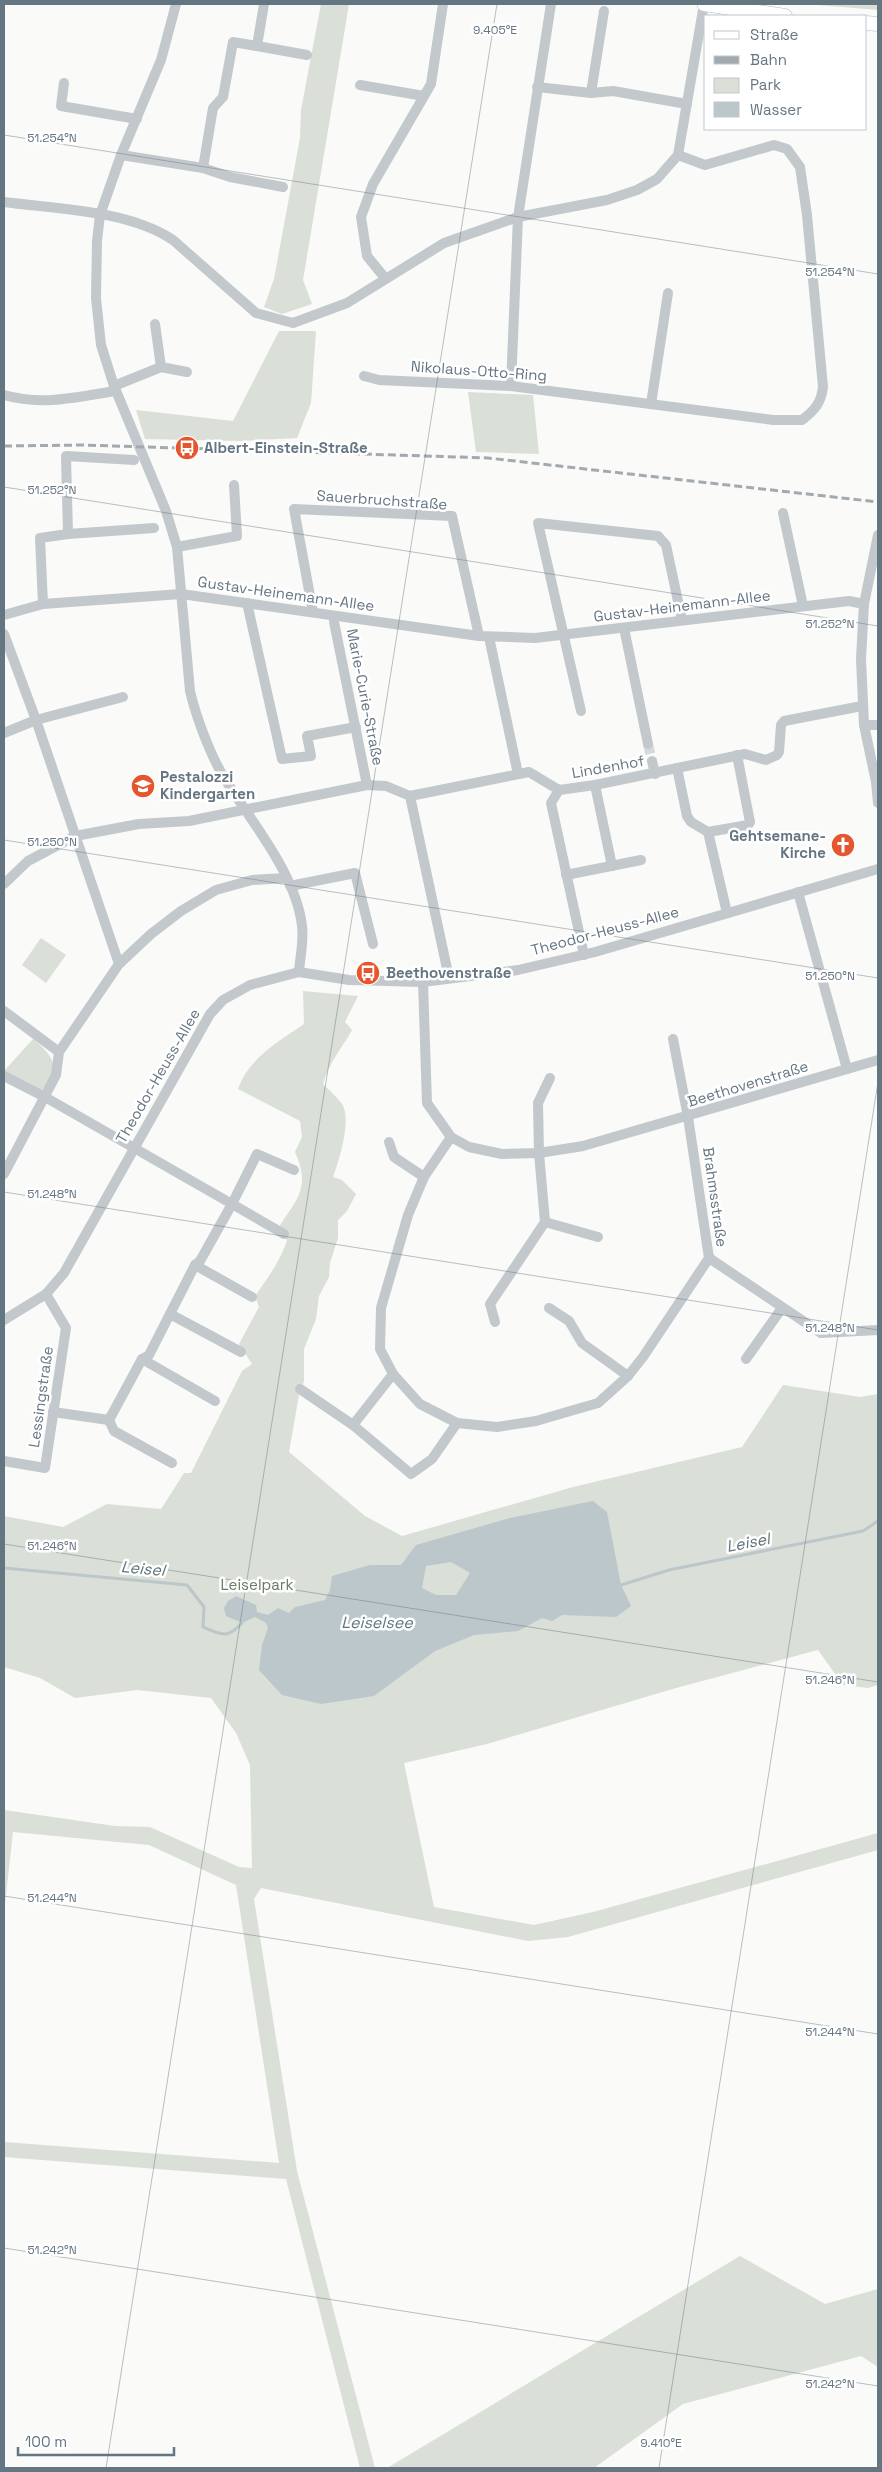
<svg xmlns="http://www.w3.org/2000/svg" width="882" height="2472" font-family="'Space Grotesk',sans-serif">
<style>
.green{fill:#dadfd7}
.water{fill:#bbc7cb;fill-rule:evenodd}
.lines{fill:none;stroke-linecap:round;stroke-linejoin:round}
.stream{stroke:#bbc7cb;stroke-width:3}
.street-tunnel{stroke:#d5d9db;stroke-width:10;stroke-dasharray:10 5;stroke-linecap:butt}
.secondary-casing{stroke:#b3babf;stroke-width:15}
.street{stroke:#c3c8cc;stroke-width:10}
.secondary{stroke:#fff;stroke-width:14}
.rail{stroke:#a2aab0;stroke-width:3;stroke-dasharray:8 4;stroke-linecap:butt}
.ticks{fill:none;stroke:#657683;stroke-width:1;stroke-opacity:0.45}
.labels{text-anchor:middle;stroke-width:5;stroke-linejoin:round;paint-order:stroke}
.street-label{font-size:15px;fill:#657683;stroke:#fff}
.poi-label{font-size:15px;font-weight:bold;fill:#657683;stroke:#fff;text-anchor:start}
.park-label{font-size:15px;fill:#687a64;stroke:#fff}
.water-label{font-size:16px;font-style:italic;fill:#60757c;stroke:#fff}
.ticks-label{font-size:12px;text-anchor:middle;fill:#657683;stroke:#fff;stroke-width:5;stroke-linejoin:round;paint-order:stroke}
</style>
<rect width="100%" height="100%" fill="#fafaf8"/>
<!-- green -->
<g class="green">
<polygon points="321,4 349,4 303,280 312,304 282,314 264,307 274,279 300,138 301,110"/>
<polygon points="806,4 878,4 878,10"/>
<polygon points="279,331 316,331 311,403 297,438 241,441 145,439 136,410 233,421"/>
<polygon points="468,392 533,395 539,454 476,452"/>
<polygon points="41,938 66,955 46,983 22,965"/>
<path d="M303,991L358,996L345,1022L352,1030C342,1048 328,1064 323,1084C329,1090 337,1097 342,1104C352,1119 339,1161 333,1177L342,1180L356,1194L347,1211L338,1220V1238L330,1263L329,1277L319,1296L316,1319L304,1349V1382L300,1389L289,1452L365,1516L402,1536L573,1487L742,1447L783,1385L860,1397L878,1394V1685L868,1688L843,1685L818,1650L676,1688L487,1744L404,1763L434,1907L534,1925L593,1912L878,1833V1850L568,1937L528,1941L261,1888L254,1899L297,2171L375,2468H360L286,2179L4,2157V2142L279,2163L236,1885L149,1845L13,1832L4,1913V1810L115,1826L150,1827L239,1867L252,1868L250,1765L236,1733L211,1698L137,1690L75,1698L40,1678L4,1667V1516L63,1527L107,1504L161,1509L184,1473H191L242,1371L252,1364L239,1344L259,1307L255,1296C268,1278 280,1261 287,1241L280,1225C299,1197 310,1186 295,1152L302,1137L300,1121L238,1089C249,1058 278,1042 304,1024Z"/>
<path d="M33,1039C50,1052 66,1072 42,1090L4,1071Z"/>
<polygon points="740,2256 825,2304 878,2289 878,2367 861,2356 683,2404 594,2468 387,2468"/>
</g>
<!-- water -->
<path class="water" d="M593,1501L607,1512L621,1585L631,1606L616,1617L562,1615L552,1621L542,1618L518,1631L474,1635L435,1651L374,1696L321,1704L282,1695L259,1670L262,1645L268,1628L266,1623L255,1617L242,1623L226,1616L224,1608L228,1601L236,1596L256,1605L257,1612L268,1615L278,1608L289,1613L295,1607L325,1600L330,1590L332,1576L370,1565H401L416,1545L510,1518ZM451,1562L470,1573L456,1595H436L422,1588L426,1566Z"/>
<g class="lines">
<!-- stream -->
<g class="stream">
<path d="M4,1568L187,1585L204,1607L203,1627C221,1635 228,1639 242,1623"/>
<polyline points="621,1585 669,1570 863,1531 878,1521"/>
</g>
<!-- street-tunnel -->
<polyline class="street-tunnel" points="648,744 652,761"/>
<!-- secondary casing -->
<g class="secondary-casing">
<g id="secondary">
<polyline points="704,4 785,16"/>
<polyline points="866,23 878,24"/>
</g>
</g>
<!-- street -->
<g class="street">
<path d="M176,4L161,60L121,155L100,215L97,241L96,298L101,345L114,386L166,511L177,547L190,691C196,717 211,757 225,779C252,823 296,874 302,926C304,941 300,957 299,972"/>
<polyline points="257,46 307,55"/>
<polyline points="64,83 61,106 137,119"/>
<polyline points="360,85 424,96"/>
<polyline points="537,87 591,93 613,91 687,104"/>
<polyline points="591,93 604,11"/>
<polyline points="121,155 203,168 213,108 223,97 233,42 257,46 264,4"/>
<polyline points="203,168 230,177 283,187"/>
<path d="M4,202C57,209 128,210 173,240L256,313L293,323L347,303L444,243L518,217L607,200L637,190L657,179L678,155L704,4"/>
<polyline points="385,278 367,256 361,217 373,184 431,84 443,4"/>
<polyline points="161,367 187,372"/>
<path d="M364,376L379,380L511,386L773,420H802C815,410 821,403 823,387L807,215L800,167L787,149L774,145L705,165L678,155"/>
<polyline points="114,386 161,367 155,324"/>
<polyline points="511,386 518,217 551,4"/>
<path d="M4,395C42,406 78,397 115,391"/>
<polyline points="651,404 668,293"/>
<polyline points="783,513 803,606"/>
<polyline points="68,534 66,456 134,460"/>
<polyline points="878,535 864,604 861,659 864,725 876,782 878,803"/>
<polyline points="177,547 237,536 234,485"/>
<polyline points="247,603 282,759 311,756 307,736 356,727"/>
<polyline points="43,604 40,538 68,534 154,528"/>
<polyline points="313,612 294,509 452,516 479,636"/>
<polyline points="4,615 43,604 181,594 479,636 535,638 849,601 864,604"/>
<polyline points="335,616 334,622 367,785"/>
<polyline points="624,628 648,744"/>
<polyline points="4,634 36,720 119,964"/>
<polyline points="489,637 518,774"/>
<polyline points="581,711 538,523 658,536 666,545 682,620"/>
<polyline points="864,725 878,725"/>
<polyline points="4,733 36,720 123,697"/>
<polyline points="652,761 655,774"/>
<polyline points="677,768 687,816 691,822 708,832 727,913"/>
<polyline points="595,785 612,866"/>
<polyline points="559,790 551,803 584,955"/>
<polyline points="410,796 449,978"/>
<polyline points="708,832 748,825 750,822 737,755"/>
<polyline points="566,875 641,860"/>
<polyline points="4,884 28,861 75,836 139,824 189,821 367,785 386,786 410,796 529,772 559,790 595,785 745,754 766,760 777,755 779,752 781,725 784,721 862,706"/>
<polyline points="290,886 355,873 373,944"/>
<polyline points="798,892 847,1069"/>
<polyline points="423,982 427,1103 451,1137 469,1147 502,1154 539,1153 583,1146 878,1060"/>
<polyline points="4,1011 59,1052"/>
<polyline points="4,1076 45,1097 232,1204 200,1261 195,1265 149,1355 142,1359 109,1420 53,1412"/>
<polyline points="451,1137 424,1177 408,1215 381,1308 380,1349 393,1374 420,1404 457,1423 497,1427 536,1421 598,1403 628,1376 643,1357 709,1258 688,1117 673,1039"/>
<polyline points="389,1142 394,1157 424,1177"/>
<polyline points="4,1174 56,1075 59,1052 119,964 151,934 181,911 216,890 252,880 286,878"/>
<polyline points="545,1222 598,1237"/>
<polyline points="284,1234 232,1204 257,1154 294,1170"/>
<polyline points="709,1258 821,1333 878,1330"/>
<polyline points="195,1265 252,1297"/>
<polyline points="549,1308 569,1321 582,1343 628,1376"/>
<polyline points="170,1314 241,1352"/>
<polyline points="4,1320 46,1294 64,1273 210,1014 223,1000 250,985 299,972 349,980 423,982 518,970 595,952 878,869"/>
<polyline points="495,1322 490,1304 545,1222 539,1153 538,1103 550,1078"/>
<polyline points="142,1359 215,1401"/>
<polyline points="746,1359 782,1308"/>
<polyline points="393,1374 353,1425 411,1474 432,1459 457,1423"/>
<polyline points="300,1389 353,1425"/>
<polyline points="109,1420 114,1431 172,1463"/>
<polyline points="4,1461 45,1468 66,1328 46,1294"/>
</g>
<!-- secondary -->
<use href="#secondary" class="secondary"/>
<!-- rail -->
<polyline class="rail" points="4,446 84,445 488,458 878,502"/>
</g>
<!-- ticks -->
<path class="ticks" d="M4,135L878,274M4,487L878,626M4,840L878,978M4,1192L878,1330M4,1544L878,1682M4,1896L878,2034M4,2248L878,2386M106,2468L497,4M659,2468L878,1082"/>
<!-- icons -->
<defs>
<g id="bus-disc" transform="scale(1.25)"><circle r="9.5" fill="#e4572e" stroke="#fff"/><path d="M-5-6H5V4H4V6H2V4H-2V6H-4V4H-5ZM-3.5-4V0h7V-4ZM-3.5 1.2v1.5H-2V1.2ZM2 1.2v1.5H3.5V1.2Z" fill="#fff"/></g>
<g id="school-disc" transform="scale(1.25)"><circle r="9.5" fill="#e4572e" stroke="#fff"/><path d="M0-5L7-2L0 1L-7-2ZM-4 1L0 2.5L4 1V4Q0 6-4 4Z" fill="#fff"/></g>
<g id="church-disc" transform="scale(1.25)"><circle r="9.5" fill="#e4572e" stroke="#fff"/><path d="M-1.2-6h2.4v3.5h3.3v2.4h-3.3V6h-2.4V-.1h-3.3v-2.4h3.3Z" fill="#fff"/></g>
</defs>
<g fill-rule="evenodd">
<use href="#bus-disc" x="187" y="448"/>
<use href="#school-disc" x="143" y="786"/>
<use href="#church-disc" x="843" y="845"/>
<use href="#bus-disc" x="368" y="973"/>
</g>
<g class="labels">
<!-- street labels -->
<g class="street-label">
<text transform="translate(479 371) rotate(4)" y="5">Nikolaus-Otto-Ring</text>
<text transform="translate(382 500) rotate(4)" y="5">Sauerbruchstraße</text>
<text transform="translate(286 594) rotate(8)" y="5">Gustav-Heinemann-Allee</text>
<text transform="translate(682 606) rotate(-7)" y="5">Gustav-Heinemann-Allee</text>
<text transform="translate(365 697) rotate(79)" y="5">Marie-Curie-Straße</text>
<text transform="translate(608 767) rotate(-10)" y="5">Lindenhof</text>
<text transform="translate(605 931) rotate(-15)" y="5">Theodor-Heuss-Allee</text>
<text transform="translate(158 1076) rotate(-60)" y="5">Theodor-Heuss-Allee</text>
<text transform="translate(748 1084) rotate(-17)" y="5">Beethovenstraße</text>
<text transform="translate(715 1197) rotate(82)" y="5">Brahmsstraße</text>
<text transform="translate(41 1397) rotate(-82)" y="5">Lessingstraße</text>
</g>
<!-- poi labels -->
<g class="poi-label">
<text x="204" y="453">Albert-Einstein-Straße</text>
<text x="160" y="782">Pestalozzi<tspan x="160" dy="17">Kindergarten</tspan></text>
<text x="826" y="841" text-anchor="end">Gehtsemane-<tspan x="826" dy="17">Kirche</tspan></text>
<text x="386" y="978">Beethovenstraße</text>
</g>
<!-- park labels -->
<g class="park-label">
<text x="257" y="1590">Leiselpark</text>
</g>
<!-- water labels -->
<g class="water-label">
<text transform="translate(748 1542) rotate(-11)" y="6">Leisel</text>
<text transform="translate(143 1568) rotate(5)" y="6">Leisel</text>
<text x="377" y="1628">Leiselsee</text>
</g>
</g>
<g class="ticks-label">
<text x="495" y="34">9.405°E</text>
<text x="52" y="142">51.254°N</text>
<text x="830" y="276">51.254°N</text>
<text x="52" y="494">51.252°N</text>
<text x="830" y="628">51.252°N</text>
<text x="52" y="846">51.250°N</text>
<text x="830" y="980">51.250°N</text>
<text x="52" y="1198">51.248°N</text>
<text x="830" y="1332">51.248°N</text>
<text x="52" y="1550">51.246°N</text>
<text x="830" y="1684">51.246°N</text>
<text x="52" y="1902">51.244°N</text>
<text x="830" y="2036">51.244°N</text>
<text x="52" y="2254">51.242°N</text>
<text x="830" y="2388">51.242°N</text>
<text x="661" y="2447">9.410°E</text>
</g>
<!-- border -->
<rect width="882" height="2472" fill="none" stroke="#657683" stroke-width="10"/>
<!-- legend -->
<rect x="704" y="15" width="162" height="115" fill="#ffffff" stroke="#c1c8cd"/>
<rect x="714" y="31" width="25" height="8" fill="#ffffff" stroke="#c1c8cd"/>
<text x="750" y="40" font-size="15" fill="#657683">Straße</text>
<rect x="714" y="56" width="25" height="8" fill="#a2aab0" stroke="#c1c8cd"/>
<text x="750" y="65" font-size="15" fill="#657683">Bahn</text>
<rect x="714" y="78" width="25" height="15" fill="#dadfd7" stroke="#c1c8cd"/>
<text x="750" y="90" font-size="15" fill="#657683">Park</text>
<rect x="714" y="102" width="25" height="15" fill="#bbc7cb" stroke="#c1c8cd"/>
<text x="750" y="115" font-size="15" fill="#657683">Wasser</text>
<!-- scale -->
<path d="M18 2447v8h156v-8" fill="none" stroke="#657683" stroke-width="2.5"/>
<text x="25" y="2447" font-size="15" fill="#657683" stroke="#ffffff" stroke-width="4" paint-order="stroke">100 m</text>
</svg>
